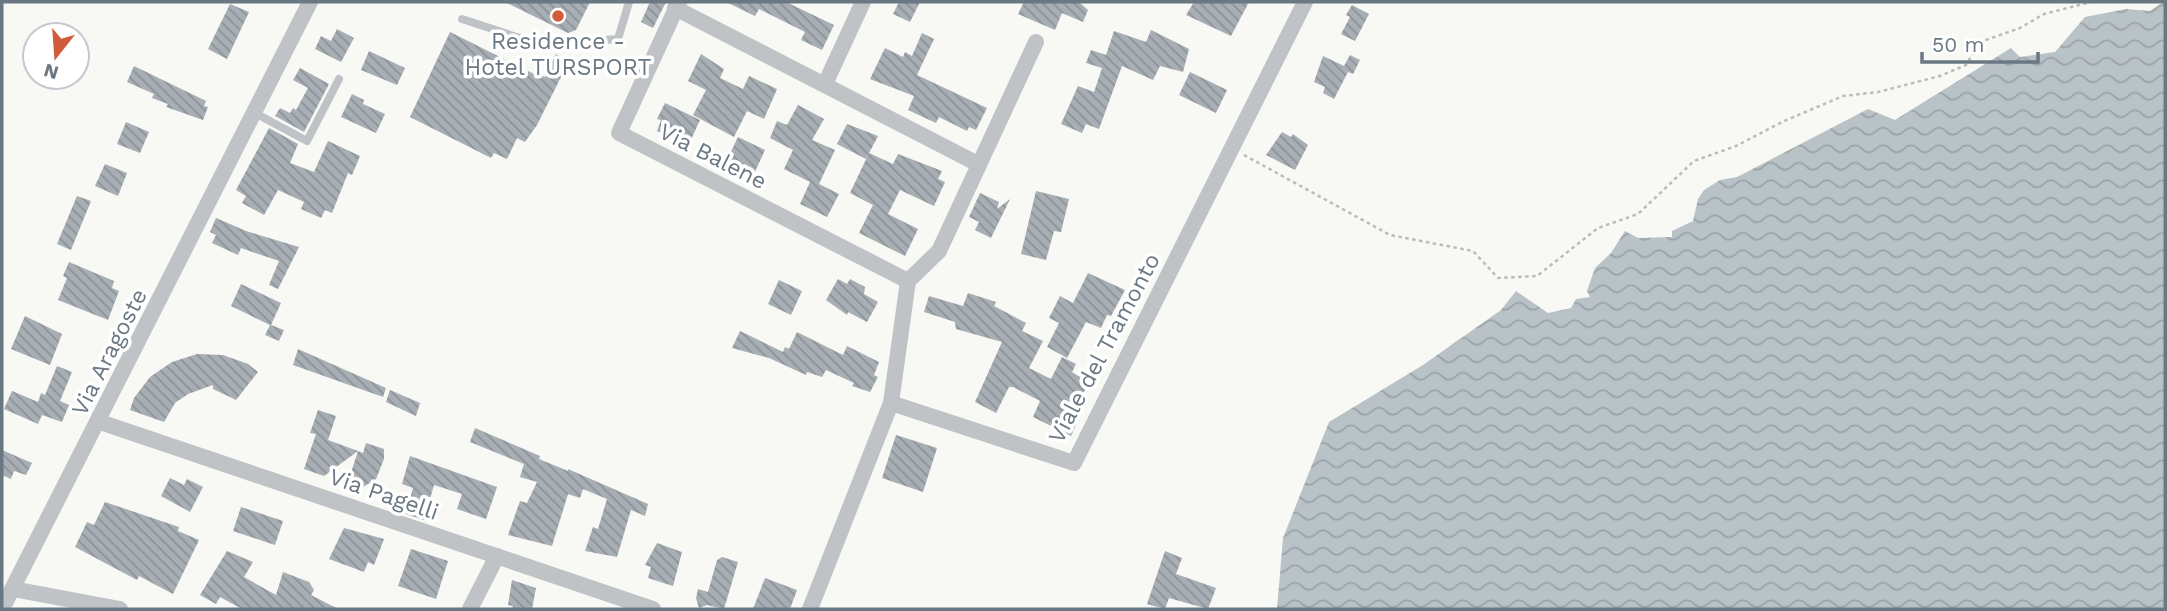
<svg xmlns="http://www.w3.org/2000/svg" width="2167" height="611" font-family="'Work Sans',sans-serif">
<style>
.water{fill:url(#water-waves)}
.building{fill:url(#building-back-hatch)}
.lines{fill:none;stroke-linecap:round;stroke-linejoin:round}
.path{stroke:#b9bcbe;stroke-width:2.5;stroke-dasharray:3.5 3.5;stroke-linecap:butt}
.lane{stroke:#bfc3c6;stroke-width:8}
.street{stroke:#bfc3c6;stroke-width:16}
.poi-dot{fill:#d15c3b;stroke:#fff;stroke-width:2.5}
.labels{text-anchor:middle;stroke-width:7;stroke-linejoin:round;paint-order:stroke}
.poi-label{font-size:23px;fill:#6a7883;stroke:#fff}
.street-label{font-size:23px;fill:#6a7883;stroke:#fff}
</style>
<defs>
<pattern id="water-waves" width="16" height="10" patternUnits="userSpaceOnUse" patternTransform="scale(1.75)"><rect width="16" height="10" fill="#b9c3c7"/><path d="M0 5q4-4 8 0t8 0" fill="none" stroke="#9aa3a7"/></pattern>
<pattern id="building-back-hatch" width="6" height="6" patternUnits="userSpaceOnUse" patternTransform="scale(1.75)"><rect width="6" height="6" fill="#a7aeb4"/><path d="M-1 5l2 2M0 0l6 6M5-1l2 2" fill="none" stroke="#8c9298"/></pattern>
</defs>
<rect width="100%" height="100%" fill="#f8f8f5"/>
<!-- water -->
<polygon class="water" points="2163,2 2165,2 2165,609 1277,609 1283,538 1329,422 1423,365 1501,310 1516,291 1548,313 1571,308 1576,299 1590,297 1587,291 1595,268 1611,253 1625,231 1638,238 1672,237 1672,231 1693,221 1698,199 1704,190 1720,180 1737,177 1868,109 1895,120 2011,48 2020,57 2055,52 2085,17 2126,9 2150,11"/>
<!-- building -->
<g class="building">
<polygon points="505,2 590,2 576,30 568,33"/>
<polygon points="650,2 666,2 653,28 641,22"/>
<polygon points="726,2 786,2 834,25 822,50 801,40 805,32 759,9 755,16"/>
<polygon points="899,2 920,2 910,22 893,14"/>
<polygon points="1024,2 1079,2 1088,10 1083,22 1062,13 1055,30 1018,14"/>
<polygon points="1194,2 1249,2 1231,36 1186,15"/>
<polygon points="230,4 249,12 227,59 208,49"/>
<polygon points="1352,5 1369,14 1355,41 1341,34 1350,17 1346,15"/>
<polygon points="337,29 354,38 341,62 315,49 321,36 331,41"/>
<polygon points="1151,30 1189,49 1183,72 1160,66 1153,80 1122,66 1099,129 1086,124 1082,133 1061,124 1078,86 1094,92 1102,68 1086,63 1091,50 1106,55 1114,31 1146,42"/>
<polygon points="450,32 534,74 535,72 545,77 556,54 569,61 537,125 525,142 517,138 507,159 494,153 491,158 410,117"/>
<polygon points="922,33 934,39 917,75 987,108 976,130 969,127 967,131 939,117 936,123 908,110 914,96 870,79 885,48 903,57 905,52 912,56"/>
<polygon points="369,51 405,68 397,85 361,70"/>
<polygon points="701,54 724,69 720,78 743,89 749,76 777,89 764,119 747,111 734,137 693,115 706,90 688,81"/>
<polygon points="1350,55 1360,60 1353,74 1348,72 1334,99 1323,93 1325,87 1314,82 1323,56 1344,66"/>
<polygon points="134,66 206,101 204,106 208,107 203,120 166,107 168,104 152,98 154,94 127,82"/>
<polygon points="300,68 329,84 304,132 275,116 280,108 290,113 293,108 296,110 308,88 293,80"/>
<polygon points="1190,72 1227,90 1216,113 1179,95"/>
<polygon points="352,94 364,100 363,104 385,114 376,133 341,117"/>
<polygon points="665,103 700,120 688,146 657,131 661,120 657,119"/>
<polygon points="798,105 824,119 812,140 835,150 819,184 839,194 827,217 800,204 810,182 784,169 793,150 770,138 777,121 787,125"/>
<polygon points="126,122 149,132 140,153 117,144"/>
<polygon points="847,124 878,136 866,159 837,144"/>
<polygon points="269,128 298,144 290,163 314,172 328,141 360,156 352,175 348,173 332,213 325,210 321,218 301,209 304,202 278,190 264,215 242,203 246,196 236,190"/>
<polygon points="1282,132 1291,137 1293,134 1308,145 1295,170 1266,155"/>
<polygon points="738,137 765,150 752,178 743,173 741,177 723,168"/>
<polygon points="869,153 893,164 898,154 942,171 938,179 945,182 934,206 900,190 888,214 918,229 905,256 859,233 873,205 850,193"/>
<polygon points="105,164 127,173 118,196 95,186"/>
<polygon points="1036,191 1069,199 1061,232 1054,231 1046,260 1021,254"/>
<polygon points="980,193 999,202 997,209 1010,199 991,238 975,230 979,222 969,217"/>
<polygon points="77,196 91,201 71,250 57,244"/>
<polygon points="216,218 246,231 299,247 278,289 269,285 279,261 241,248 238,255 212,243 216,235 210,232"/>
<polygon points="69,262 114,281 112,288 119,291 108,320 58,300 67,278 63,276"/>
<polygon points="1088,273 1125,290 1111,316 1107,315 1101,328 1086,322 1067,358 1047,347 1059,323 1049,318 1060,296 1073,303"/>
<polygon points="838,279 847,284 850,279 865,287 864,294 878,302 867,322 848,312 847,315 826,300"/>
<polygon points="779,280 802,291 791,315 768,304"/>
<polygon points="241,284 281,303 271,325 284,330 279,341 265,335 270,325 231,306"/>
<polygon points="968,293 996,302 994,306 1026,323 1022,331 1043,341 1029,368 1051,379 1062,357 1076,364 1072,372 1088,382 1075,414 1080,416 1071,436 1033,417 1040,401 1013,387 1009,387 996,413 975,402 1002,342 956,329 955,322 924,312 929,296 963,306"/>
<polygon points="25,316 62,334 50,365 11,349"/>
<polygon points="740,331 783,352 785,347 789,349 797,332 843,355 847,346 879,362 874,375 878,377 870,392 852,386 854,383 826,370 822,377 807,372 806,375 769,358 732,348"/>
<polygon points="298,349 386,388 383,397 293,365"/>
<polygon points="197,354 223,355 248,364 258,372 236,400 213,389 213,385 188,394 175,403 164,422 130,410 134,398 150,377 172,362"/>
<polygon points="57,366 72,372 60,401 69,405 62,422 42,415 38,424 4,409 12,391 38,402 41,393 45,395"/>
<polygon points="390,390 420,403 416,416 386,402"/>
<polygon points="318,410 336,416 328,440 358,451 324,476 304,469 316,434 310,433"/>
<polygon points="475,428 540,456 539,459 568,471 568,469 648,504 645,516 631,510 617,557 585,551 593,527 598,529 607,499 583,489 580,498 568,494 552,546 508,535 520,501 527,503 537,482 520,477 524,464 470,442"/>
<polygon points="896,435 937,448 923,492 882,478"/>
<polygon points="366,443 384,449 384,459 376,479 363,487 348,482 358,451 363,453"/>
<polygon points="2,450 32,463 26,475 14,471 11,479 2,475"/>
<polygon points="410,456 497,487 486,519 457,509 462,494 434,485 424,520 399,512 407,509 413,488 402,484"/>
<polygon points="170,478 184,485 187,479 203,487 190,512 161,496"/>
<polygon points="105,502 179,527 178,531 199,540 173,594 139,576 137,580 75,547 87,522 94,525"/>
<polygon points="241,507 283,521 275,545 233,531"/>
<polygon points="344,528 384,539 374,565 368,562 364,572 329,559"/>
<polygon points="657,543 682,552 673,586 648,578 651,567 645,565"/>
<polygon points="411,549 448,561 436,599 398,586"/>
<polygon points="227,551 253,562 244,577 276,595 283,572 309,582 314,590 311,595 338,609 242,609 220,597 216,604 200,595"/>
<polygon points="1165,551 1182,558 1176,574 1216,588 1208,609 1169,598 1165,609 1147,604"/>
<polygon points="722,557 738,562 724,609 707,605 699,608 696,598 698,589 708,592 717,560"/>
<polygon points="765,578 797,590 790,609 753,609"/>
<polygon points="512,580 536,588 532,609 512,609 513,606 508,605"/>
</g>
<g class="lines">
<!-- path -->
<polyline class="path" points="1244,155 1390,235 1473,251 1498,278 1537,276 1598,228 1638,214 1694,161 1736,146 1782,122 1843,96 1878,92 1940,76 1966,65 1980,42 2020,28 2044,14 2091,2"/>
<!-- lane -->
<g class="lane">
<polyline points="462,19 541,45 618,39 629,2"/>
<polyline points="255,113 307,141 339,79"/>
</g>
<!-- street -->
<g class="street">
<polyline points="679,2 619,133 908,281"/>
<polyline points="675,8 978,164"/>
<polyline points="825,84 863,2"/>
<polyline points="891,403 908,281 939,251 1036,42"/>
<polyline points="100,422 653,609"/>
<polyline points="13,589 120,609"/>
<polyline points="2,609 310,2"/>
<polyline points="470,609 497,556"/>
<polyline points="810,609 891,403 1074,463 1305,2"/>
</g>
</g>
<!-- markers -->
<circle class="poi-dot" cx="558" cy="16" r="7"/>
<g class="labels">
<!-- poi labels -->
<g class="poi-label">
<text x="558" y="49">Residence -<tspan x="558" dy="26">Hotel TURSPORT</tspan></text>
</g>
<!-- street labels -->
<g class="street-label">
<text transform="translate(713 156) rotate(27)" y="8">Via Balene</text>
<text transform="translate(1104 348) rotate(-62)" y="8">Viale del Tramonto</text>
<text transform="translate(109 352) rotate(-63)" y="8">Via Aragoste</text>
<text transform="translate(384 494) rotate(19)" y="8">Via Pagelli</text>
</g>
</g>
<!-- border -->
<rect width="2167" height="611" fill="none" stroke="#6a7883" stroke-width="7"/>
<!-- north arrow -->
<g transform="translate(56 56) rotate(197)"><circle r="33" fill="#ffffff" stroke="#c3c9cd" stroke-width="2"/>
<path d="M0-5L12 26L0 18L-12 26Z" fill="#d15c3b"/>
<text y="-10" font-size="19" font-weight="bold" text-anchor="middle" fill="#6a7883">N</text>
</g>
<!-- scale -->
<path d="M1922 52v10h116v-10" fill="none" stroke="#6a7883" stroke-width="3.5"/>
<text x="1932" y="52" font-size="21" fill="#6a7883" stroke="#ffffff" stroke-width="5" paint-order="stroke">50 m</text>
</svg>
